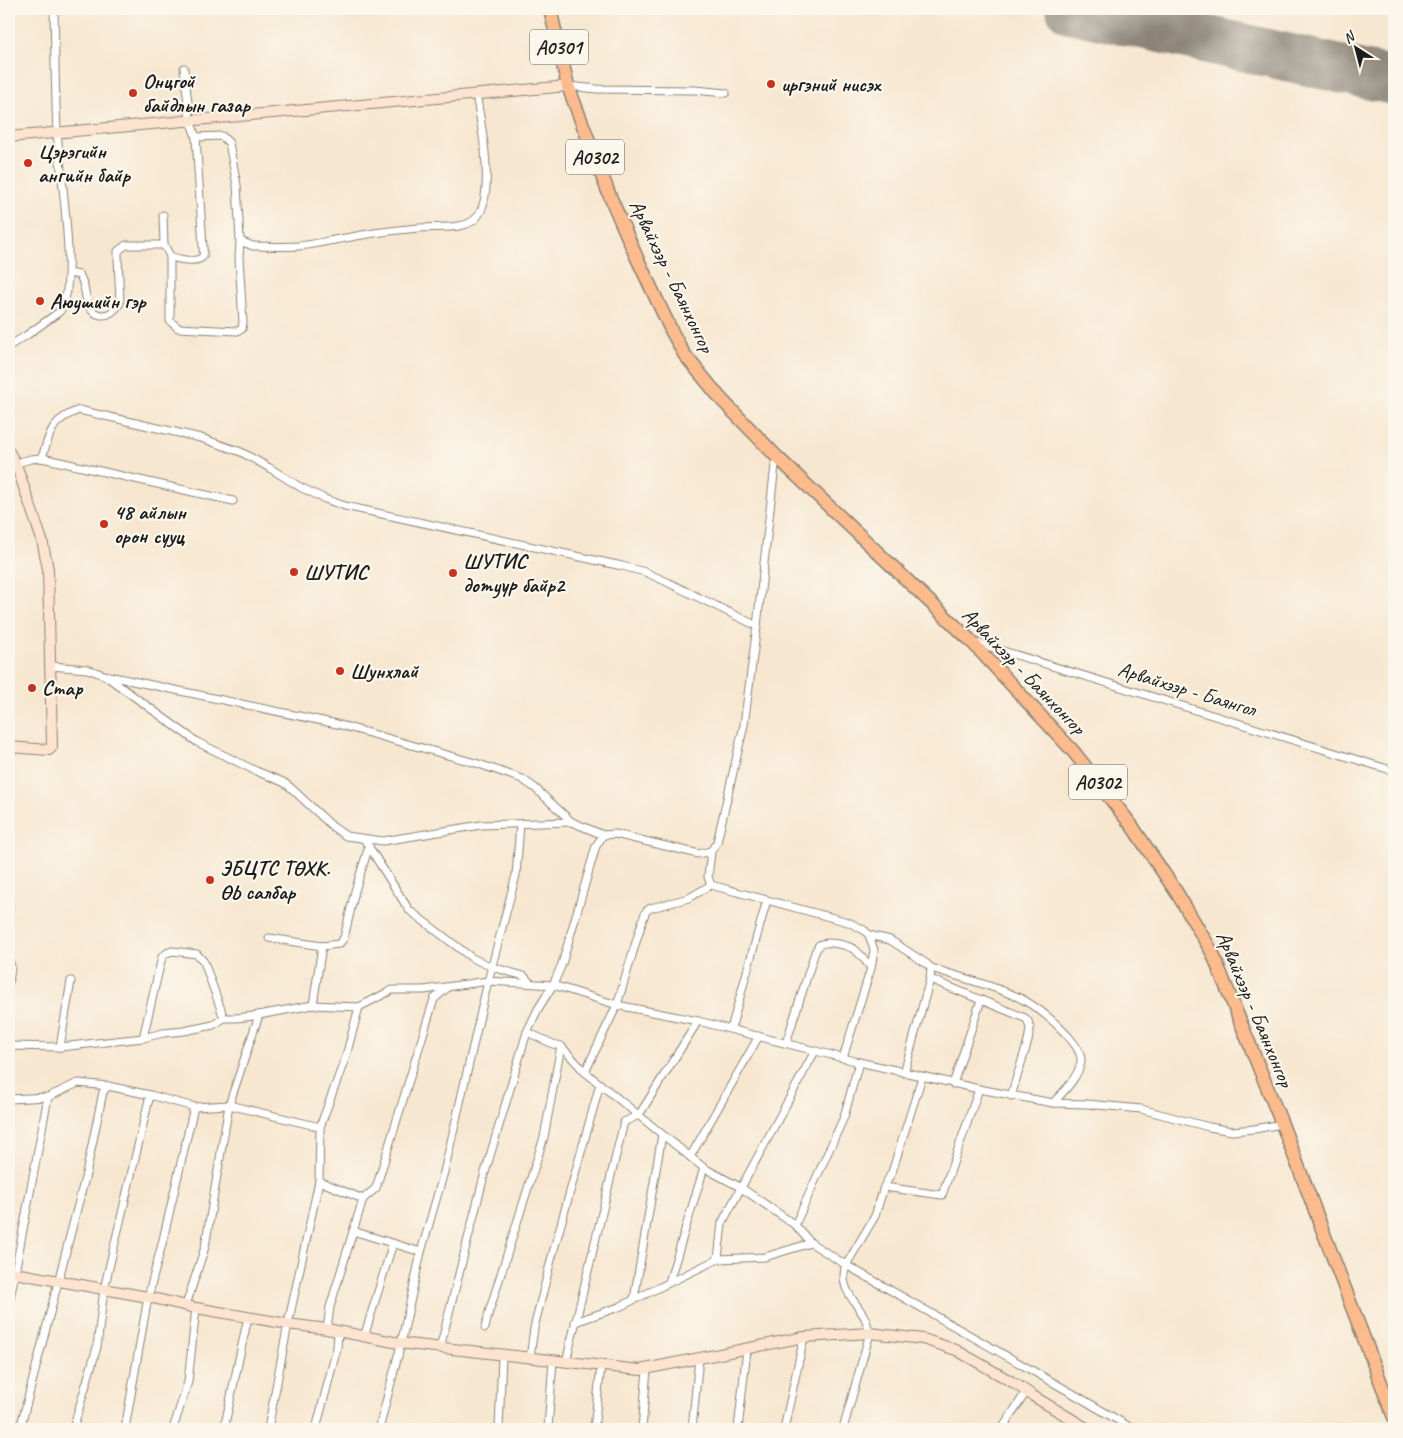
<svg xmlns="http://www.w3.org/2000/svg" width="1403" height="1438" font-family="Caveat,sans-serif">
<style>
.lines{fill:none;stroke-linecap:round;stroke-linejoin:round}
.runway{stroke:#8a8276;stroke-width:48}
.street-casing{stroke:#8a8276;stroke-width:9}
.secondary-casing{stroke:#8a8276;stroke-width:12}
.highway-casing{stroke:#8a8276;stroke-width:15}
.street{stroke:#fff;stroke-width:7}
.secondary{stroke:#fde4d1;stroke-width:10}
.highway{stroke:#fbbb8c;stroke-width:12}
.poi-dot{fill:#c8321e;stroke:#fbf7ec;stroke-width:2}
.labels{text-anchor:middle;stroke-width:4.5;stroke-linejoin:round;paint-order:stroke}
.shield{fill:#fbf7ec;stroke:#5f5e5a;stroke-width:1}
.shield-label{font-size:20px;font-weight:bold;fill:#1c1c1c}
.poi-label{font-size:21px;font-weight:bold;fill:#1c1c1c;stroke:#fbf7ec;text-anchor:start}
.street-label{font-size:21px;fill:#1c1c1c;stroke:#fbf7ec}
</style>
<rect width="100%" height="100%" fill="#fbf7ec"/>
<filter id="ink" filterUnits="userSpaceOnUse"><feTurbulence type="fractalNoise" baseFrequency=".02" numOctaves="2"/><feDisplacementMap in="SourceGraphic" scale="10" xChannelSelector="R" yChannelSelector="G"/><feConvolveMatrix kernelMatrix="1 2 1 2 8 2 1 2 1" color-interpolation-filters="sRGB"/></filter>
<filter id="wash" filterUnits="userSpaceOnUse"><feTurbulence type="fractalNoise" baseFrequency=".0096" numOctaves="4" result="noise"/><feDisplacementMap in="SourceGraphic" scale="20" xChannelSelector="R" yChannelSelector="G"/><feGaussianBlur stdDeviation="1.12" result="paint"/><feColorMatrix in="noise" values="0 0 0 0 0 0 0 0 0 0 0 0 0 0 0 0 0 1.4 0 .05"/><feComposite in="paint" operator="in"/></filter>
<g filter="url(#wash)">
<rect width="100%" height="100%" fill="#f7e7d0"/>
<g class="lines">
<!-- runway -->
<polyline class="runway" points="1070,9 1394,81"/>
</g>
</g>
<g filter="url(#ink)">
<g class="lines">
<!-- street casing -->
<g class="street-casing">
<g id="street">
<polyline points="568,86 597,89 695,90 726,93"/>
<path d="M196,137L222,136L229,143L237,185L240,241L253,246C268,246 283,247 298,246C312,245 326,241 340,239C366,234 392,230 419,228C436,226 466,231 477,217C496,194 481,123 476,94"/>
<path d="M163,215L164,245L170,256C176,259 199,264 203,256C204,253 203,250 203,247L196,137L190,120L184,68"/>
<polyline points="170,256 170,321 178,328 237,331 242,329 243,322 239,258 240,241"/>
<path d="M69,273L79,275C89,286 81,312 101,315C109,316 116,309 120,303L118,257V251L126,245H164"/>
<path d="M9,346L27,335L59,312C80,292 59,164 57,131C55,91 55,50 54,9"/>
<path d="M42,458C50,432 51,420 79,410L201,438L241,452L268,467L300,487L325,499L345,506L622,566L645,572L665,581L757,626"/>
<polyline points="9,465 31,459 42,458 233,501"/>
<polyline points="974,642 1394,771"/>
<polyline points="51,666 87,669 104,675 337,724 479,764 522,779 535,788 572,822 603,835"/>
<polyline points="107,677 197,742 256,771 283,782 290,787 333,827 346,836 383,841 481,825 572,822"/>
<polyline points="364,839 409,910 472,958 492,967 524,976 530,983"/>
<polyline points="711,851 708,877 711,885 848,922 864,930 869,935 874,950 871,968 843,1058"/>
<polyline points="9,909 9,903"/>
<polyline points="869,935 890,940 927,964 931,968 930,979 904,1073"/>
<polyline points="269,938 322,946 339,944 344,938 355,891 369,846"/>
<polyline points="9,959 11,967 9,982"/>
<path d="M931,968C959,977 996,986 1022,999C1038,1008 1055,1022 1067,1035C1073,1042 1082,1052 1081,1062C1078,1078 1063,1092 1053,1103"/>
<polyline points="930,979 1025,1018 1028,1021 1030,1029 1028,1041 1011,1096"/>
<polyline points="313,1005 322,946"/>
<polyline points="224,1018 204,962 197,954 172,951 167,953 162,957 143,1038 163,1033 184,1031 213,1025 224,1018 236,1018 253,1016 313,1005 359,1007 392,990 424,990 488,981 553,985 617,1005 698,1021 859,1062 979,1089 1053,1103 1087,1104 1141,1109 1209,1127 1232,1131 1254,1129 1282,1124"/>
<polyline points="731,1029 767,900"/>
<polyline points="527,1032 553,1044 561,1046 585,1072 704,1168 740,1187 795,1225 811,1243 846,1265 1077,1396 1133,1429"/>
<path d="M786,1043L815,952C816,950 818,947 819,945C827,940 848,945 855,950C861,954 866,962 871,968"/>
<polyline points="9,1046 60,1047 143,1038"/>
<polyline points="60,1047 71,981"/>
<polyline points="585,1072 617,1005 643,919 646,911 651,908 689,898 711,885"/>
<polyline points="953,1084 981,1000"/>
<polyline points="150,1095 194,1107 229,1105 320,1127"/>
<polyline points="9,1099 48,1097 78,1083 108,1086 150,1095 104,1289 97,1347 73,1429"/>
<polyline points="690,1157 759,1036"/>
<polyline points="319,1181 363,1199"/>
<polyline points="884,1187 942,1195 979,1089"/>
<polyline points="795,1225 844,1117 859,1062"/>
<polyline points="353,1231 421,1252"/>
<polyline points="718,1259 722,1223 815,1051"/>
<polyline points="669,1282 704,1168"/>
<polyline points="634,1299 662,1135"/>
<polyline points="9,1304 48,1097"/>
<polyline points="186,1305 205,1247 229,1105 259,1015"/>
<polyline points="575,1322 619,1307 718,1259 765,1257 811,1243"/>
<polyline points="485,1328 489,1312 544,1137 561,1046"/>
<polyline points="327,1329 330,1307 363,1199 376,1188 434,999 447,988"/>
<polyline points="364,1337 393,1243"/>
<polyline points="440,1348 484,1176 527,1032 538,1009 553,985 562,964 596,846 603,835 615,834 699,854 711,851 717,842 744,725 757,626 776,456"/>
<polyline points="530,1358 534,1328 551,1260 600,1084"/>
<polyline points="566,1362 624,1122 639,1115 698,1021"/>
<polyline points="20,1429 86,1174 103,1092 108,1086"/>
<polyline points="125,1429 148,1297 162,1244 194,1107"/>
<polyline points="173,1429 188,1382 196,1308"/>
<polyline points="224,1429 248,1317"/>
<polyline points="268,1429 288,1324 319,1181 320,1127 346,1056 359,1007"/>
<polyline points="316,1429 337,1348 338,1332"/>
<polyline points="379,1429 401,1344 421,1252 444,1172 488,981 516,875 520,825"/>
<polyline points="499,1429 502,1356"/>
<polyline points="548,1429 553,1361"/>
<polyline points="594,1429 601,1366"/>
<polyline points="642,1429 647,1369"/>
<polyline points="692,1429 699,1358"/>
<polyline points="738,1429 747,1349"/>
<polyline points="784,1429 804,1337"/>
<path d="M843,1429L870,1333C868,1328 867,1323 865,1318C855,1300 838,1288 846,1265L875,1216L884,1187L892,1172L922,1077"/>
<polyline points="1002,1429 1026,1392"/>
</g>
</g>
<!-- secondary casing -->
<g class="secondary-casing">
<g id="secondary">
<polyline points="9,137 568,86"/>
<polyline points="9,452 16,464 42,540 48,569 52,747 49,750 9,747"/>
<polyline points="9,1272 148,1297 196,1308 288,1324 327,1329 399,1343 640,1370 804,1337 870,1333 923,1339 956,1350 1014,1383 1033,1396 1088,1429"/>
</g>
</g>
<!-- highway casing -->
<g class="highway-casing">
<polyline id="highway" points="550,9 568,86 609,194 636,256 672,332 684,354 721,399 776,456 970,640 1073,751 1132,826 1177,893 1212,952 1282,1124 1394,1417"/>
</g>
<!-- street -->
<use href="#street" class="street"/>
<!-- secondary -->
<use href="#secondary" class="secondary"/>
<!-- highway -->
<use href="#highway" class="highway"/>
</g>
</g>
<!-- markers -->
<g class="poi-dot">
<circle cx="771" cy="84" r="5"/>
<circle cx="133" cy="93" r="5"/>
<circle cx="28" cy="163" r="5"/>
<circle cx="40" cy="301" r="5"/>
<circle cx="104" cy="524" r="5"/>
<circle cx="294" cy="572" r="5"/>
<circle cx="453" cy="573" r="5"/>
<circle cx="340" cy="671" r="5"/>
<circle cx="32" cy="688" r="5"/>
<circle cx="210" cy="880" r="5"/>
</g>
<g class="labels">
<!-- shield labels -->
<g class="shield">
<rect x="530" y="29.5" width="58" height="35" rx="4"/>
<rect x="566" y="139.5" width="58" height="35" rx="4"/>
<rect x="1069" y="764.5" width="58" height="35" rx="4"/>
</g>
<g class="shield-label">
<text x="559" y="54">A0301</text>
<text x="595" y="164">A0302</text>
<text x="1098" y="789">A0302</text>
</g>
<!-- poi labels -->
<g class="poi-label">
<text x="143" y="88">Онцгой<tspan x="143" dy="24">байдлын газар</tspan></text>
<text x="781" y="91">иргэний нисэх</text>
<text x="38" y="158">Цэрэгийн<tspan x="38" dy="24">ангийн байр</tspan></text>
<text x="50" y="308">Аюушийн гэр</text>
<text x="114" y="519">48 айлын<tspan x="114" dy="24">орон сууц</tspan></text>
<text x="463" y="568">ШУТИС<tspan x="463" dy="24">дотуур байр2</tspan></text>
<text x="304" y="579">ШУТИС</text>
<text x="350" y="678">Шунхлай</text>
<text x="42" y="695">Стар</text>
<text x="220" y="875">ЭБЦТС ТӨХК.<tspan x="220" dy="24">ӨЬ салбар</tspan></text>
</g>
<!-- street labels -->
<g class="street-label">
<text transform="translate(672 276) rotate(64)" y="7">Арвайхээр - Баянхонгор</text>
<text transform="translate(1024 671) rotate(46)" y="7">Арвайхээр - Баянхонгор</text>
<text transform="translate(1187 689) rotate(17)" y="7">Арвайхээр - Баянгол</text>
<text transform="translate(1255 1009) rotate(67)" y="7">Арвайхээр - Баянхонгор</text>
</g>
</g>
<!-- margin -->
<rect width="1403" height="1438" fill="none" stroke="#fbf7ec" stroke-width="30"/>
<!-- north arrow -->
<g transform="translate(1356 48) rotate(324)" stroke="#fbf7ec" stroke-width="4" paint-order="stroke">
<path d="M0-4L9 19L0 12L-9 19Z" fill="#1c1c1c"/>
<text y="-8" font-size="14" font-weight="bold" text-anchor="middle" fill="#1c1c1c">N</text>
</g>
</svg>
